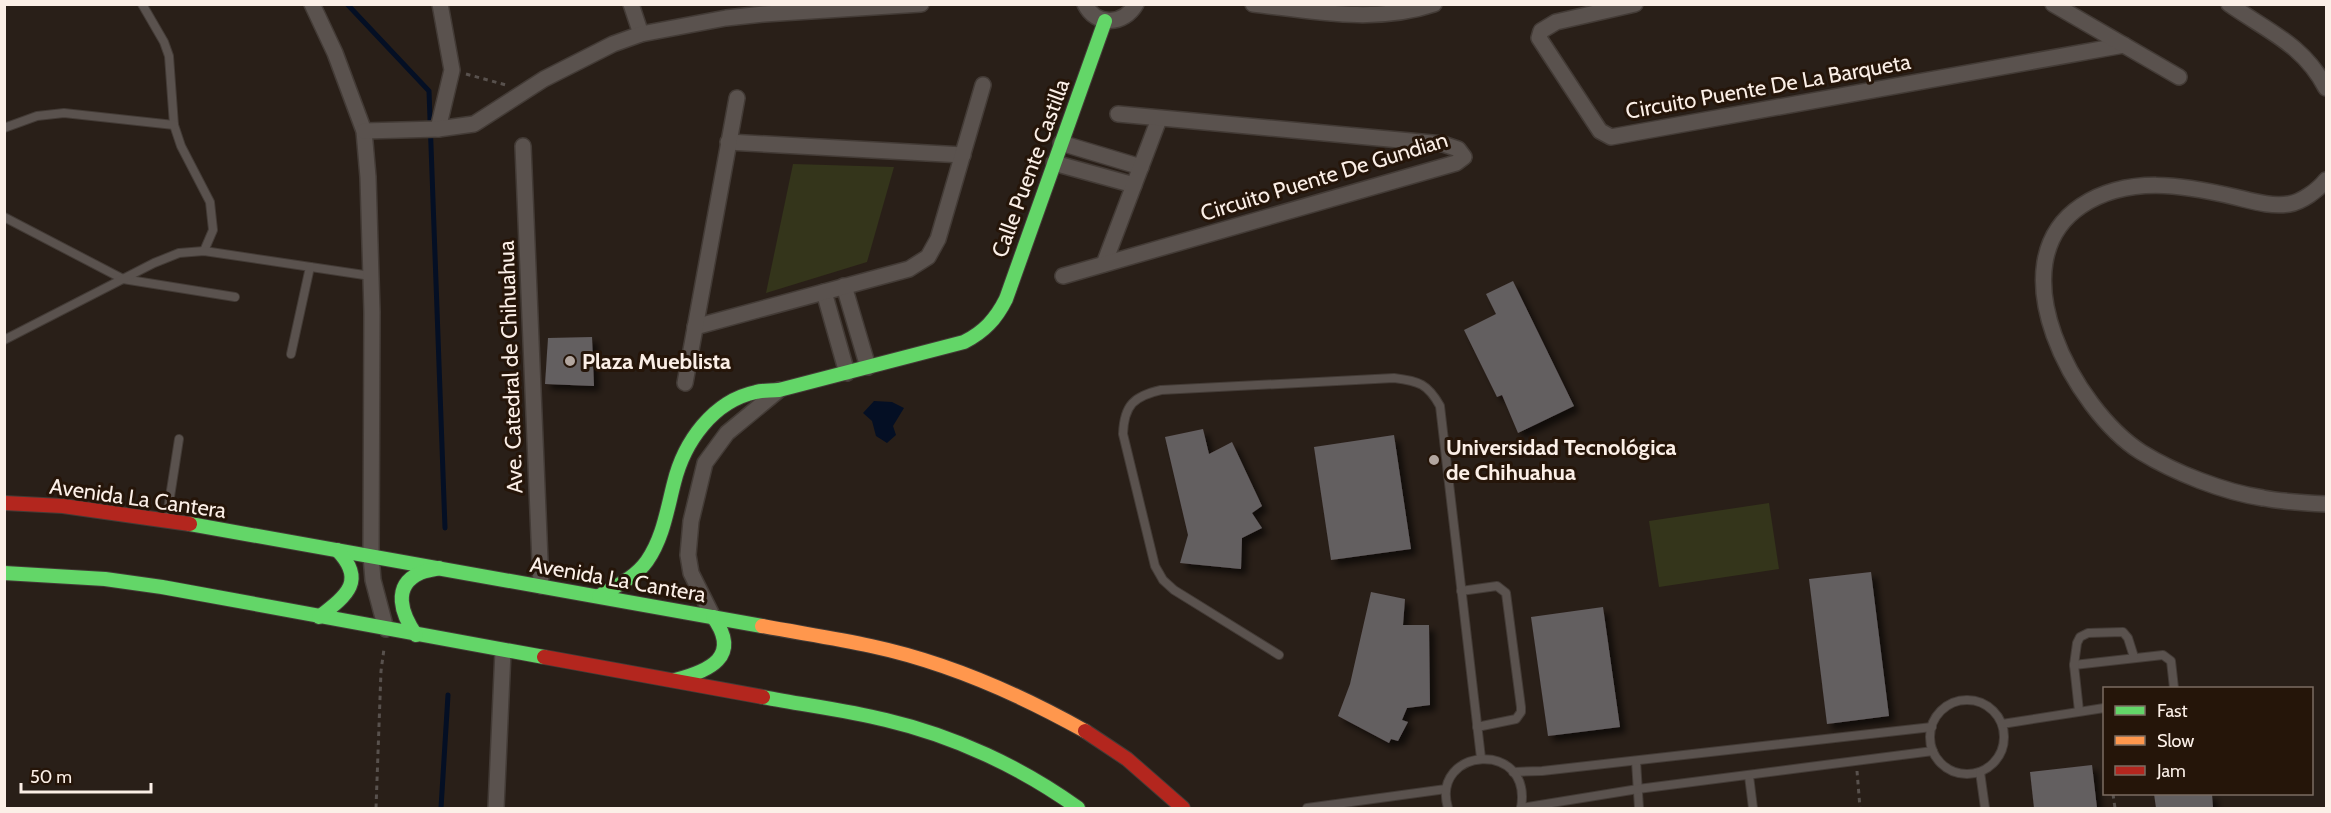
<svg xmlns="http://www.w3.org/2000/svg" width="2331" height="813" font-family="Cabin,sans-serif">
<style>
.green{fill:#34351b}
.water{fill:#040f24}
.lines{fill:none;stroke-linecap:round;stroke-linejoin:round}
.stream{stroke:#040f24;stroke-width:5}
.building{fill:#645e60;filter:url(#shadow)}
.lane-casing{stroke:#433b36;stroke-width:10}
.street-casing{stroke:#433b36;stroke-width:18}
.fast-casing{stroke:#433b36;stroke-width:16}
.slow-casing{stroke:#433b36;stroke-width:16}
.jam-casing{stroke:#433b36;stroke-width:16}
.path{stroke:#58514d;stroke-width:3;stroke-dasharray:4.5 4.5;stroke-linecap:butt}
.lane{stroke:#5a524e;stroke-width:8}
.street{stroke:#5a524e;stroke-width:15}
.fast{stroke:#63d668;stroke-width:14}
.slow{stroke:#ff974d;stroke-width:14}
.jam{stroke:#b3261e;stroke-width:14}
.poi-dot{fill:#b2a69f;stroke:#251509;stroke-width:2}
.labels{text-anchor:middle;stroke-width:6;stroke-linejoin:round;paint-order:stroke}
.street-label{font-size:22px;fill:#fbefe7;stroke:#251509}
.poi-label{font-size:22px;font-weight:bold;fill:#fbefe7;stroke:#251509;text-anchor:start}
</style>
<defs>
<filter id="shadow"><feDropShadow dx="5.5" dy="5.5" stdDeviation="3" flood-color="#0009"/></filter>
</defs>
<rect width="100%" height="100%" fill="#291f18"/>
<!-- green -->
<g class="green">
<polygon points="793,164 894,167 867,262 766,293"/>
<polygon points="1769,503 1779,569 1659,587 1649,521"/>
</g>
<!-- water -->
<polygon class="water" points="874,401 892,402 904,408 893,426 896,435 887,443 876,436 872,421 863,413"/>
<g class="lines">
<!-- stream -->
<g class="stream">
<polyline points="347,4 429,91 445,528"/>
<polyline points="441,808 448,695"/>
</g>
</g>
<!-- building -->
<g class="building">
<polygon points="1513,281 1574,406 1518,433 1502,395 1497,397 1464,330 1496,314 1486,294"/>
<polygon points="592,337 594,386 545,384 548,338"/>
<polygon points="1203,429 1209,454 1232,442 1262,506 1252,513 1262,528 1242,538 1241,569 1180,563 1188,535 1165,437"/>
<polygon points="1394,435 1411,549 1331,560 1314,447"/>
<polygon points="1871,572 1889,716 1827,724 1809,579"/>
<polygon points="1371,592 1405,599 1403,625 1429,625 1430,705 1407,708 1402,720 1408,722 1398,741 1391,739 1389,743 1338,716 1350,684"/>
<polygon points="1603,607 1620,727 1548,736 1531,617"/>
<polygon points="2092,765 2097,808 2034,808 2030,772"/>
<polygon points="2154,794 2212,794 2213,808 2156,808"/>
</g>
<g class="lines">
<!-- lane casing -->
<g class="lane-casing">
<g id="lane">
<polyline points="142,4 164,42 169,56 174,125 181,146 210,202 213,230 204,251"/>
<polyline points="4,128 37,116 64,113 174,125"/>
<polyline points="4,217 123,279 235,297"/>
<polyline points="4,340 154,263 179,253 204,251 371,276"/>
<polyline points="291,354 310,267"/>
<polyline points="167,516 179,439"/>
<polyline points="1461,591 1497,586 1506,593 1521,707 1521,712 1516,719 1477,727"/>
<path d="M1279,655L1174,590L1163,580L1155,566L1123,434C1124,405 1134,396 1161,390L1394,378C1419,381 1428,384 1440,406L1481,758"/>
<polyline points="2074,665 2163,655 2171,661 2174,688"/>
<circle cx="1967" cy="737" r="37"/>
<polyline points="2079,711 2074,665 2077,643 2080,637 2088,633 2123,632 2128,638 2134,657"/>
<polyline points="2002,724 2104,708"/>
<polyline points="1636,761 1639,808"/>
<polyline points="1513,772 1542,771 1932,727"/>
<polyline points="1980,772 1985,808"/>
<polyline points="1749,776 1753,808"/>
<polyline points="1307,808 1446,789"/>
<path d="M1448,808C1430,747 1533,739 1521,808"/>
<polyline points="1521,808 1638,789 1933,751"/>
</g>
</g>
<!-- street casing -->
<g class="street-casing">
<g id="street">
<polyline points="312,4 335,53 364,131 368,177 372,312 371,556 373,580 386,629"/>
<polyline points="631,4 641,34"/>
<path d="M1085,4C1096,27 1124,25 1136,4"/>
<path d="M1253,4C1313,11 1375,24 1434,4"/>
<polyline points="1635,4 1556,22 1541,31 1539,38 1600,131 1611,137 2124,45"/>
<polyline points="2053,4 2179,77"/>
<path d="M2229,4C2267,31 2303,44 2326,88"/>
<polyline points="438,129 452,70 440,4"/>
<polyline points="364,131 438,129 474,124 544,79 613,44 641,34 726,18 764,14 921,4"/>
<polyline points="728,142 963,155"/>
<polyline points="1061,143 1141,167"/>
<polyline points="523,146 541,586"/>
<polyline points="1054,163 1134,185"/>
<path d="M2326,180C2318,190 2302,202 2289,204C2271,207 2252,201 2235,197C2184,185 2128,175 2081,206C1995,264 2075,410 2141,452C2175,473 2224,492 2263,498C2284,502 2305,503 2326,504"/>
<polyline points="1104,264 1159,119"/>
<polyline points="1063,276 1456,163 1464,157 1458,149 1443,144 1118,114"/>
<polyline points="844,286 868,367"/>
<polyline points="824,292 847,373"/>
<polyline points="695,327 909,269 928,257 938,239 983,85"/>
<polyline points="685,383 737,98"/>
<polyline points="713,617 691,573 688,555 691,521 705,463 727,433 779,390"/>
<polyline points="496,808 503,651"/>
</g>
</g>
<!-- fast casing -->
<g class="fast-casing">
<g id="fast">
<polyline points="190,524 762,626"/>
<polyline points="4,573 105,579 162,587 544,657"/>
<path d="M599,596C616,586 635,578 647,561C663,538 667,510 674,483C684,442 713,401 756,392C763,390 771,391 779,390L964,342C984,332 996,319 1006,299L1105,21"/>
<path d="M319,617C346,596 367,581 337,550"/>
<path d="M416,635C402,615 391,586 420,573C426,570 433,570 439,568"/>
<path d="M675,680C709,671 742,657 713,617"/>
<path d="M763,697C804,705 846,710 886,720C954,736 1021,767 1078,808"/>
</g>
</g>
<!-- slow casing -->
<g class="slow-casing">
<path id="slow" d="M762,626C799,633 835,638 871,646C946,662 1019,694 1085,731"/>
</g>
<!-- jam casing -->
<g class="jam-casing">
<g id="jam">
<polyline points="4,503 63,506 190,524"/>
<polyline points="544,657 763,697"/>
<polyline points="1085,731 1127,759 1183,808"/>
</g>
</g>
<!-- path -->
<g class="path">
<polyline points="466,74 506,85"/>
<polyline points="1857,771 1860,808"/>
<polyline points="2113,794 2115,808"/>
<polyline points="376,808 381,671 384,649"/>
</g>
<!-- lane -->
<use href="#lane" class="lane"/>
<!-- street -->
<use href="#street" class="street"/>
<!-- fast -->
<use href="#fast" class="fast"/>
<!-- slow -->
<use href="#slow" class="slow"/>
<!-- jam -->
<use href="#jam" class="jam"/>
</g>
<!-- markers -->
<g class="poi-dot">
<circle cx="570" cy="361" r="6"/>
<circle cx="1434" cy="460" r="6"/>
</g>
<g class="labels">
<!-- street labels -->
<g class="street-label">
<text transform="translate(1768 86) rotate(-10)" y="8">Circuito Puente De La Barqueta</text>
<text transform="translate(1030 168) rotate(-70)" y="8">Calle Puente Castilla</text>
<text transform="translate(1324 176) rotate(-17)" y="8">Circuito Puente De Gundian</text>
<text transform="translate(510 367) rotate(-92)" y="8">Ave. Catedral de Chihuahua</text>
<text transform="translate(138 498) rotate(8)" y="8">Avenida La Cantera</text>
<text transform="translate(618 579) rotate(10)" y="8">Avenida La Cantera</text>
</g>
<!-- poi labels -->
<g class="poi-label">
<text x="582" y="369">Plaza Mueblista</text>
<text x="1446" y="455">Universidad Tecnológica<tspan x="1446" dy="25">de Chihuahua</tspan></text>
</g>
</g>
<!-- border -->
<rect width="2331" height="813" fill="none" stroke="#fbefe7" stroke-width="12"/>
<!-- legend -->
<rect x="2103" y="687" width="210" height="108" fill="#251509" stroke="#7b6c62" stroke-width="1.5"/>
<rect x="2115" y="706" width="30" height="9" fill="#63d668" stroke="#7b6c62" stroke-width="1.5"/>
<text x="2157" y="717" font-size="18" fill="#fbefe7">Fast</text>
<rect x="2115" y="736" width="30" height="9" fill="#ff974d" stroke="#7b6c62" stroke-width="1.5"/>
<text x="2157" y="747" font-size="18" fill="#fbefe7">Slow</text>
<rect x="2115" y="766" width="30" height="9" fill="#b3261e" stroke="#7b6c62" stroke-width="1.5"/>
<text x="2157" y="777" font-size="18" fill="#fbefe7">Jam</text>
<!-- scale -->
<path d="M21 783v9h130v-9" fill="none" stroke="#fbefe7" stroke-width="3"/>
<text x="30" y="783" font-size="18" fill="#fbefe7" stroke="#251509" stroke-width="4.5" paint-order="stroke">50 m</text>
</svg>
